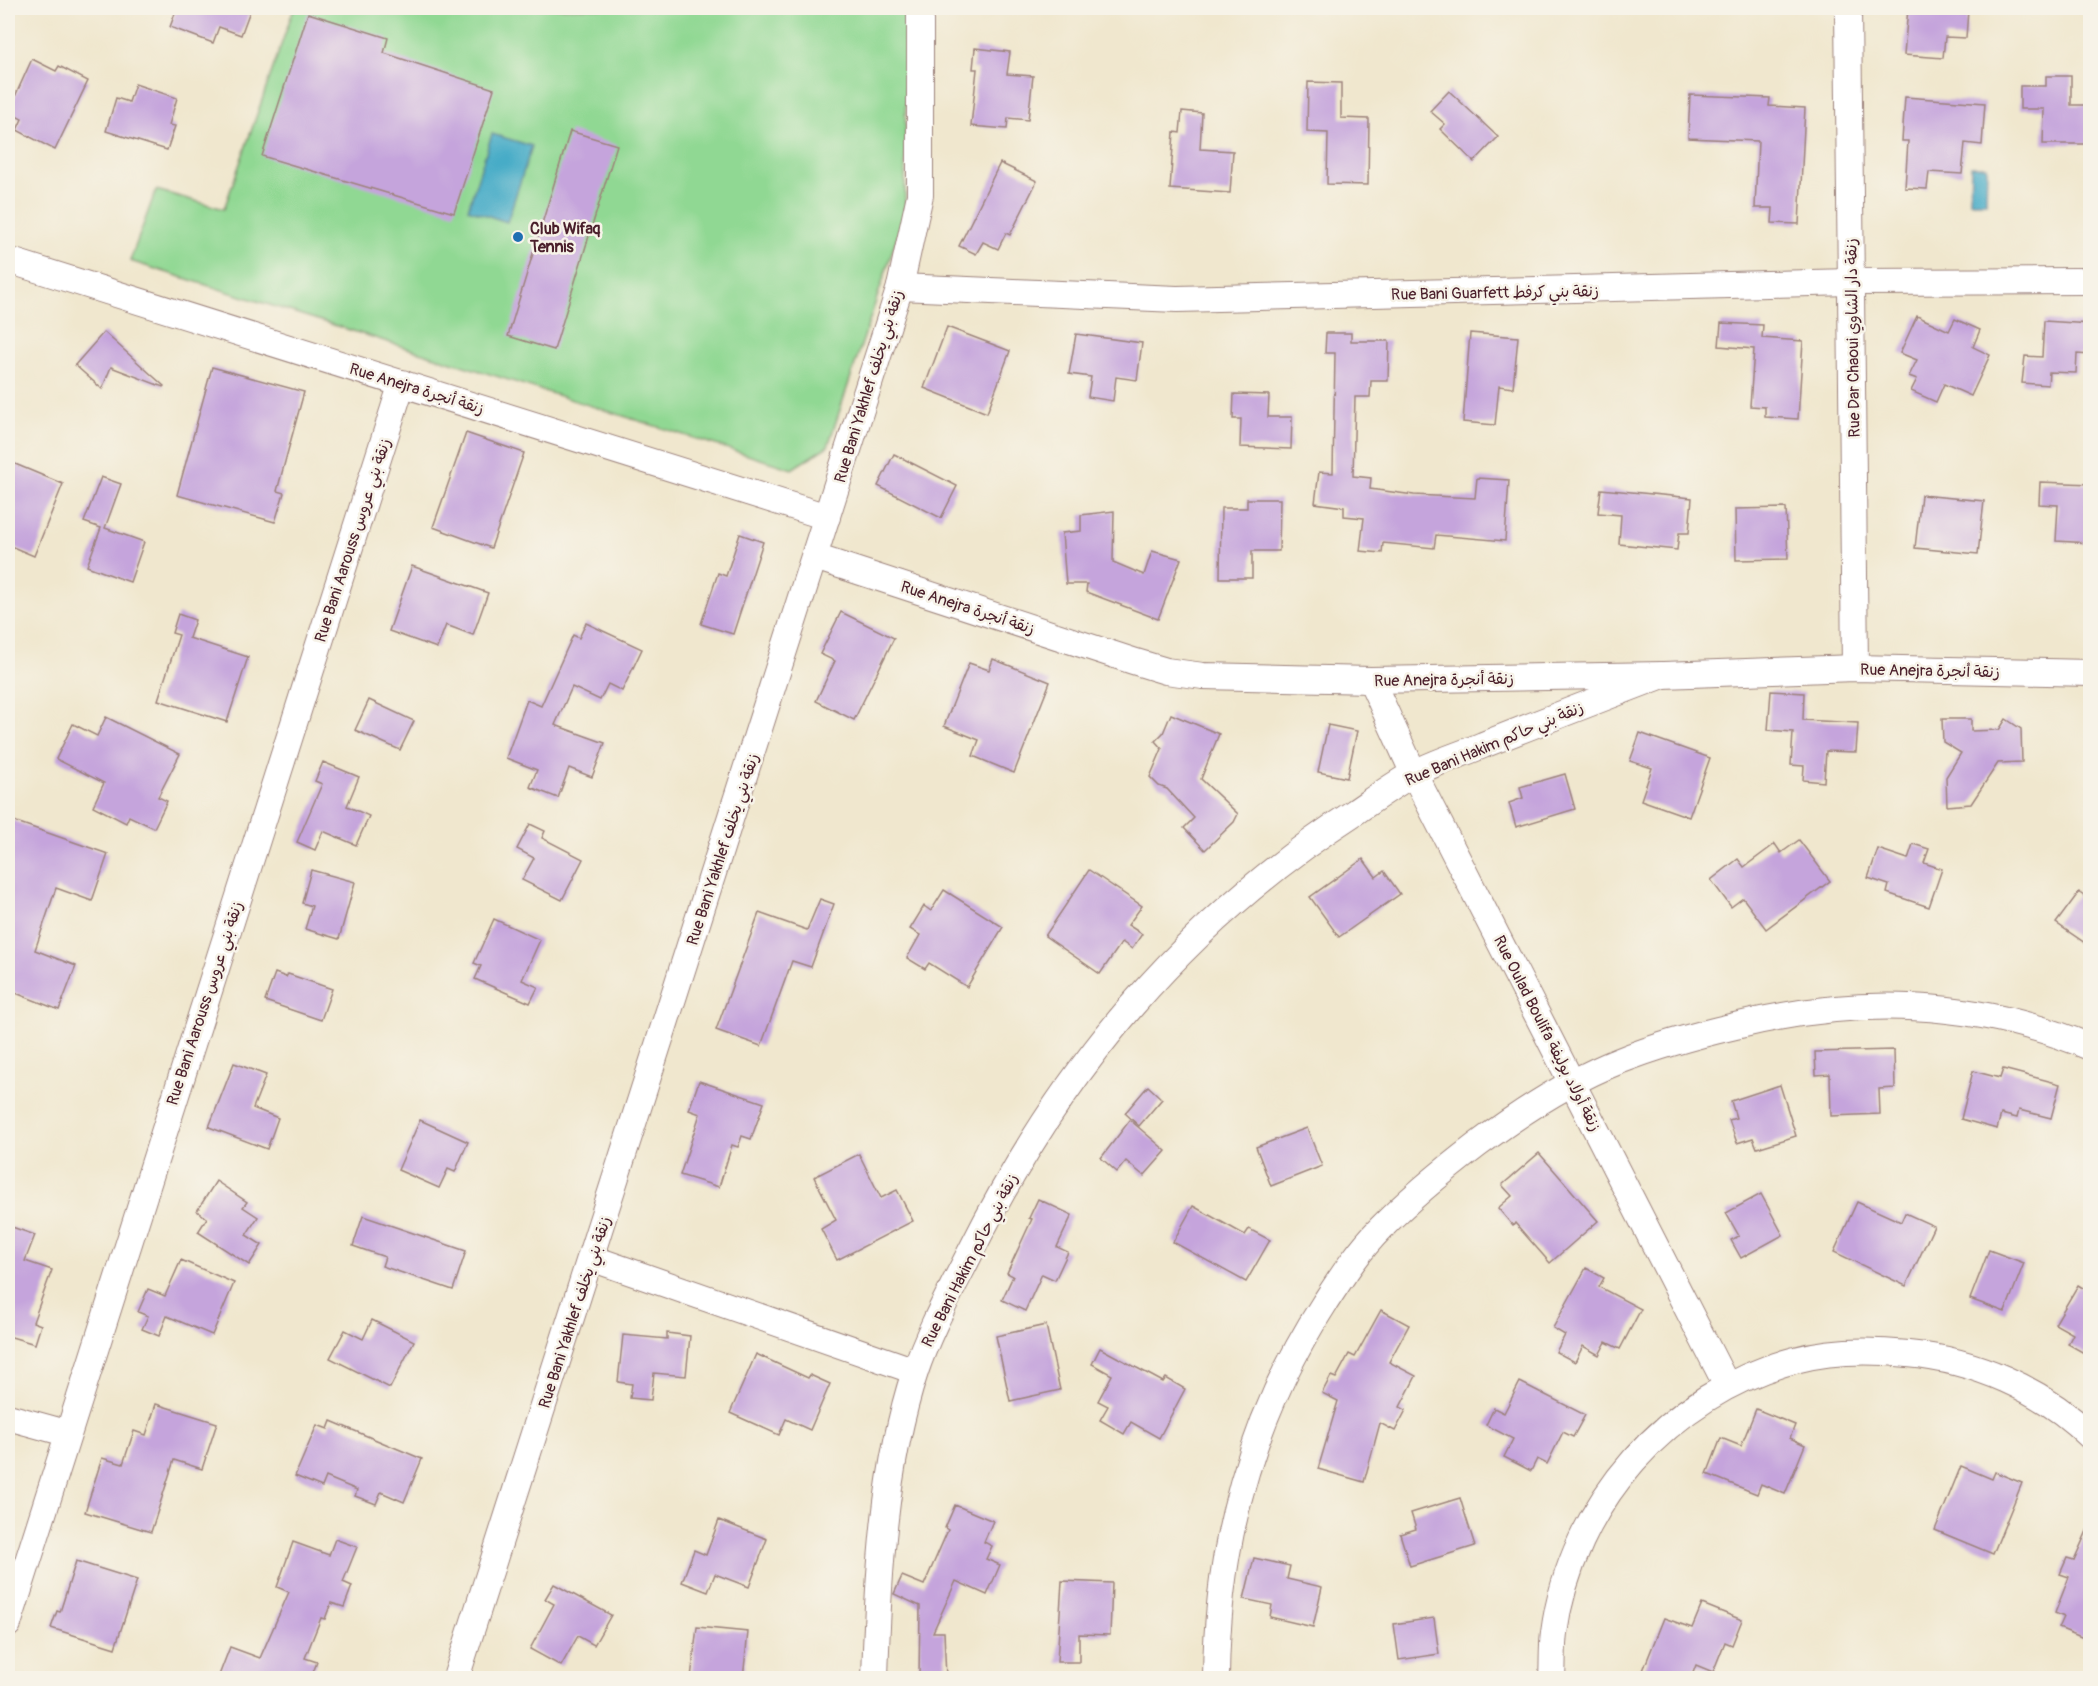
<svg xmlns="http://www.w3.org/2000/svg" width="2098" height="1686" font-family="Pangolin,'Playpen Sans Arabic',sans-serif">
<style>
.green{fill:#90d893;stroke:#6d7c5f;stroke-width:1.5}
.water{fill:#47acc7;stroke:#486679;stroke-width:1.5}
.building{fill:#c5a4dc}
.lines{fill:none;stroke-linecap:round;stroke-linejoin:round}
.street-casing{stroke:#9d837c;stroke-width:28}
.street{stroke:#fff;stroke-width:26}
.poi-dot{fill:#1f6fb2;stroke:#f7f3e8;stroke-width:2}
.labels{text-anchor:middle;stroke-width:5;stroke-linejoin:round;paint-order:stroke}
.poi-label{font-size:16px;font-weight:bold;fill:#4a1f2b;stroke:#f7f3e8;text-anchor:start}
.street-label{font-size:16px;fill:#4a1f2b;stroke:#f7f3e8}
</style>
<rect width="100%" height="100%" fill="#f7f3e8"/>
<filter id="ink" filterUnits="userSpaceOnUse"><feTurbulence type="fractalNoise" baseFrequency=".0167" numOctaves="2"/><feDisplacementMap in="SourceGraphic" scale="12" xChannelSelector="R" yChannelSelector="G"/><feConvolveMatrix kernelMatrix="1 2 1 2 8 2 1 2 1" color-interpolation-filters="sRGB"/></filter>
<filter id="wash" filterUnits="userSpaceOnUse"><feTurbulence type="fractalNoise" baseFrequency=".008" numOctaves="4" result="noise"/><feDisplacementMap in="SourceGraphic" scale="24" xChannelSelector="R" yChannelSelector="G"/><feGaussianBlur stdDeviation="1.35" result="paint"/><feColorMatrix in="noise" values="0 0 0 0 0 0 0 0 0 0 0 0 0 0 0 0 0 1.4 0 .05"/><feComposite in="paint" operator="in"/></filter>
<g filter="url(#wash)">
<rect width="100%" height="100%" fill="#f0e7ce"/>
<!-- green -->
<polygon class="green" points="294,8 906,8 905,213 828,446 792,469 130,261 156,190 224,209"/>
<!-- water -->
<g class="water">
<polygon points="492,134 532,146 507,222 468,209"/>
<polygon points="1971,166 1987,166 1986,202 1970,202"/>
</g>
<g id="blocks">
<!-- building -->
<g class="building">
<polygon points="177,8 251,8 241,35 219,27 213,43 170,27"/>
<polygon points="1908,8 1955,8 1955,10 1968,10 1966,38 1945,37 1943,58 1904,55"/>
<polygon points="308,13 388,38 384,53 494,89 454,213 262,156"/>
<polygon points="975,48 1010,52 1007,74 1033,76 1028,120 1008,118 1007,129 971,126 977,69 973,69"/>
<polygon points="32,59 56,71 59,66 88,81 55,150 17,130 22,119 8,112"/>
<polygon points="2046,76 2071,76 2071,105 2091,105 2091,144 2043,144 2044,109 2020,109 2020,86 2046,86"/>
<polygon points="1308,82 1341,83 1341,118 1369,119 1368,185 1327,184 1328,133 1307,132"/>
<polygon points="135,84 177,98 169,125 175,126 167,150 106,131 116,98 129,102"/>
<polygon points="1449,91 1498,137 1474,162 1440,129 1445,124 1430,111"/>
<polygon points="1690,95 1770,98 1769,106 1805,108 1799,224 1772,223 1773,208 1755,208 1758,141 1688,138"/>
<polygon points="1905,97 1985,103 1982,145 1965,143 1962,174 1929,172 1927,189 1905,188 1908,141 1902,141"/>
<polygon points="1182,111 1202,113 1200,149 1233,151 1230,193 1170,189 1174,132 1180,133"/>
<polygon points="570,131 617,145 554,350 508,336"/>
<polygon points="1000,163 1037,181 1010,235 1006,233 998,249 983,242 976,254 959,246"/>
<polygon points="1917,316 1949,331 1955,319 1980,330 1973,347 1990,355 1971,396 1944,384 1936,402 1911,391 1917,379 1909,376 1917,360 1900,353"/>
<polygon points="2044,321 2091,324 2091,355 2077,354 2076,373 2049,372 2048,385 2022,383 2025,356 2042,357"/>
<polygon points="1721,323 1763,325 1762,338 1803,341 1798,419 1765,417 1765,407 1750,406 1754,349 1719,346"/>
<polygon points="947,327 1010,351 987,413 924,388"/>
<polygon points="104,332 164,386 163,387 111,367 102,389 75,365"/>
<polygon points="1326,333 1351,333 1351,341 1389,341 1388,381 1371,381 1370,397 1355,397 1353,476 1371,478 1370,489 1414,495 1475,498 1477,478 1509,480 1505,541 1436,535 1434,548 1383,543 1382,553 1360,551 1364,518 1344,516 1344,507 1315,503 1319,472 1333,473 1335,353 1325,353"/>
<polygon points="1470,333 1518,337 1513,388 1499,386 1495,425 1463,422"/>
<polygon points="1076,334 1142,343 1137,380 1116,377 1113,401 1088,397 1091,377 1069,374"/>
<polygon points="212,367 304,392 277,491 284,493 275,522 177,495"/>
<polygon points="1234,394 1269,395 1268,417 1292,417 1291,449 1240,447 1241,419 1233,419"/>
<polygon points="466,433 524,453 491,548 433,527"/>
<polygon points="894,454 957,486 941,518 878,486"/>
<polygon points="8,461 63,484 34,556 8,545"/>
<polygon points="101,477 121,484 105,528 144,542 130,582 87,566 101,528 84,522"/>
<polygon points="2040,482 2091,484 2091,543 2056,541 2058,505 2039,504"/>
<polygon points="1601,489 1692,498 1689,533 1679,533 1677,550 1619,544 1621,515 1598,513"/>
<polygon points="1921,495 1984,501 1978,554 1915,548"/>
<polygon points="1247,499 1280,499 1279,551 1252,551 1252,578 1220,578 1221,508 1247,508"/>
<polygon points="1786,508 1788,559 1736,560 1735,509"/>
<polygon points="1114,511 1113,562 1144,575 1152,551 1181,559 1158,619 1086,592 1087,584 1066,584 1062,533 1081,531 1081,515"/>
<polygon points="740,534 763,542 733,634 701,624 718,573 726,576"/>
<polygon points="412,566 488,593 473,635 446,625 437,648 389,631"/>
<polygon points="841,612 894,638 854,720 816,701 835,661 820,654"/>
<polygon points="178,614 195,620 189,638 248,657 227,722 158,700 179,635 172,633"/>
<polygon points="586,623 642,649 622,691 608,684 600,700 572,687 555,725 605,743 592,777 569,768 558,798 530,787 537,770 506,758 527,700 541,706 573,635 579,638"/>
<polygon points="993,659 1050,682 1014,773 973,756 979,740 944,726 969,663 989,670"/>
<polygon points="1771,691 1804,693 1803,720 1858,723 1856,752 1826,751 1824,782 1803,780 1804,766 1791,765 1793,732 1768,730"/>
<polygon points="369,700 414,721 400,750 355,730"/>
<polygon points="1171,714 1219,734 1201,779 1238,814 1234,822 1205,850 1184,828 1194,818 1167,789 1159,786 1150,777 1162,749 1155,741 1163,733"/>
<polygon points="106,717 180,754 158,797 167,801 154,828 129,816 126,823 93,806 104,783 56,759 73,724 97,736"/>
<polygon points="1942,719 1971,719 1971,731 1999,730 2006,719 2021,729 2022,762 1998,763 1971,804 1947,806 1946,777 1961,753 1943,742"/>
<polygon points="1328,725 1357,731 1347,778 1318,772"/>
<polygon points="1640,733 1710,758 1689,817 1641,800 1652,768 1630,761"/>
<polygon points="323,762 359,777 347,806 369,816 356,845 323,831 315,850 297,842 322,784 315,781"/>
<polygon points="1565,774 1575,809 1516,827 1509,803 1523,798 1520,787"/>
<polygon points="8,819 108,854 92,901 56,888 35,950 76,966 59,1010 8,990"/>
<polygon points="530,824 545,831 542,838 583,859 562,900 522,880 534,858 517,849"/>
<polygon points="1799,840 1830,881 1766,929 1743,898 1731,907 1711,880 1738,859 1744,867 1775,844 1781,853"/>
<polygon points="1913,844 1929,849 1924,863 1942,869 1929,907 1887,893 1889,885 1868,878 1878,849 1908,859"/>
<polygon points="1363,859 1376,877 1384,871 1400,894 1339,937 1310,897"/>
<polygon points="311,870 355,882 339,939 305,929 312,906 302,903"/>
<polygon points="1089,870 1142,906 1128,925 1142,934 1132,949 1122,942 1100,974 1045,936"/>
<polygon points="944,890 1003,927 967,987 929,963 925,969 907,958 920,935 910,929 924,906 931,911"/>
<polygon points="2079,892 2091,900 2091,947 2056,923"/>
<polygon points="820,899 834,904 811,967 792,961 761,1046 716,1030 759,913 807,930"/>
<polygon points="494,919 540,940 522,980 538,987 530,1003 475,979 481,966 474,963"/>
<polygon points="275,973 286,977 288,974 332,989 321,1020 265,1001"/>
<polygon points="1894,1050 1895,1088 1879,1089 1880,1114 1831,1116 1830,1074 1816,1075 1815,1052"/>
<polygon points="234,1063 266,1075 253,1108 278,1118 267,1149 209,1127"/>
<polygon points="2003,1069 2060,1084 2051,1118 2019,1110 2017,1118 2001,1114 1997,1129 1961,1119 1973,1071 2000,1078"/>
<polygon points="699,1081 764,1103 751,1139 742,1136 738,1147 732,1145 719,1187 680,1175 700,1114 689,1110"/>
<polygon points="1780,1085 1796,1136 1757,1148 1753,1138 1737,1143 1729,1120 1736,1118 1731,1101"/>
<polygon points="1148,1086 1162,1099 1139,1126 1125,1113"/>
<polygon points="420,1120 468,1142 455,1172 448,1169 439,1188 398,1170"/>
<polygon points="1130,1120 1166,1151 1144,1176 1126,1161 1117,1172 1101,1158"/>
<polygon points="1307,1128 1322,1166 1271,1186 1256,1147"/>
<polygon points="1539,1153 1598,1221 1550,1263 1515,1223 1513,1226 1498,1208 1512,1196 1502,1185"/>
<polygon points="859,1154 881,1198 897,1190 913,1221 837,1260 821,1229 836,1220 814,1177"/>
<polygon points="216,1181 247,1202 243,1207 258,1217 246,1235 262,1245 249,1265 198,1232 207,1218 197,1211"/>
<polygon points="1761,1194 1783,1235 1741,1258 1731,1240 1739,1236 1726,1213"/>
<polygon points="1038,1199 1072,1215 1057,1247 1068,1252 1055,1280 1042,1274 1025,1311 1002,1300 1013,1276 1007,1273 1032,1219 1029,1218"/>
<polygon points="1857,1202 1901,1222 1905,1213 1934,1226 1906,1286 1834,1252"/>
<polygon points="1193,1206 1245,1235 1249,1229 1270,1240 1246,1282 1173,1242"/>
<polygon points="363,1216 466,1251 453,1290 382,1266 385,1257 353,1246"/>
<polygon points="12,1227 35,1235 25,1261 52,1270 33,1322 41,1325 35,1344 8,1336 8,1238"/>
<polygon points="1989,1250 2024,1263 2005,1312 1970,1299"/>
<polygon points="181,1260 234,1283 212,1335 167,1316 159,1336 142,1329 148,1316 138,1312 148,1289 165,1296"/>
<polygon points="1586,1268 1604,1278 1599,1287 1641,1309 1620,1349 1606,1342 1599,1355 1583,1346 1575,1362 1556,1352 1565,1335 1553,1328"/>
<polygon points="2078,1285 2091,1293 2091,1357 2068,1344 2073,1334 2055,1324"/>
<polygon points="1381,1310 1409,1325 1389,1362 1416,1376 1400,1407 1406,1410 1395,1431 1380,1423 1364,1482 1318,1469 1338,1401 1322,1393 1331,1376 1336,1378 1349,1354 1355,1357"/>
<polygon points="372,1320 414,1341 390,1388 330,1358 345,1330 363,1339"/>
<polygon points="1046,1325 1060,1390 1010,1401 996,1336"/>
<polygon points="667,1333 690,1336 686,1376 654,1373 651,1400 630,1398 632,1384 618,1382 623,1335 667,1339"/>
<polygon points="1100,1348 1163,1382 1166,1378 1185,1389 1159,1438 1131,1422 1124,1434 1100,1420 1108,1406 1098,1401 1112,1375 1092,1364"/>
<polygon points="756,1354 808,1378 810,1375 830,1384 810,1430 786,1419 779,1435 730,1413"/>
<polygon points="1520,1382 1585,1415 1573,1437 1563,1432 1547,1464 1537,1459 1531,1471 1504,1457 1513,1439 1486,1425 1494,1408 1504,1413"/>
<polygon points="156,1404 217,1423 202,1469 174,1460 151,1532 85,1512 102,1458 123,1464 134,1431 146,1435"/>
<polygon points="1756,1409 1795,1425 1790,1438 1805,1445 1785,1494 1761,1484 1757,1494 1707,1474 1721,1438 1741,1446"/>
<polygon points="331,1421 422,1459 404,1502 381,1492 376,1504 355,1496 357,1490 326,1477 322,1487 295,1476 317,1425 328,1429"/>
<polygon points="1961,1466 1992,1479 1995,1472 2022,1483 1993,1554 1935,1530"/>
<polygon points="1460,1498 1475,1546 1410,1566 1400,1534 1416,1529 1411,1513"/>
<polygon points="955,1505 993,1521 984,1542 992,1546 986,1559 1000,1565 987,1595 956,1581 933,1632 944,1632 946,1678 919,1678 920,1606 894,1594 902,1576 924,1585 948,1530 945,1528"/>
<polygon points="719,1520 767,1539 749,1587 715,1574 708,1592 682,1582 694,1550 706,1555"/>
<polygon points="2091,1522 2091,1627 2086,1639 2059,1628 2064,1617 2055,1613 2069,1577 2060,1574 2067,1558 2074,1560"/>
<polygon points="335,1539 357,1547 343,1582 352,1586 344,1607 331,1603 325,1619 321,1618 305,1658 317,1662 311,1678 218,1678 230,1647 260,1658 289,1592 277,1587 293,1542 329,1555"/>
<polygon points="1254,1558 1290,1566 1287,1579 1322,1587 1313,1627 1270,1617 1272,1605 1244,1599"/>
<polygon points="76,1561 137,1580 115,1648 51,1628 57,1611 60,1612"/>
<polygon points="1062,1581 1112,1583 1110,1635 1079,1634 1079,1662 1057,1662"/>
<polygon points="554,1584 611,1615 594,1645 578,1636 561,1666 530,1649 554,1604 545,1599"/>
<polygon points="1702,1604 1742,1620 1732,1645 1725,1642 1713,1672 1696,1665 1691,1678 1640,1678 1664,1618 1692,1628"/>
<polygon points="1434,1618 1439,1654 1399,1660 1394,1624"/>
<polygon points="697,1627 748,1632 743,1678 691,1678"/>
</g>
</g>
</g>
<g filter="url(#ink)">
<use href="#blocks" fill-opacity="0" stroke="#9d837c" stroke-width="1.5"/>
<g class="lines">
<!-- street casing -->
<g class="street-casing">
<g id="street">
<polyline points="1848,8 1855,668"/>
<polyline points="8,260 827,517"/>
<polyline points="900,287 1177,299 1851,282 2090,281"/>
<polyline points="815,557 1133,661 1166,671 1203,676 1371,680 1663,675 1855,668 2090,673"/>
<polyline points="1371,680 1414,774 1727,1386"/>
<polyline points="591,1258 915,1371"/>
<polyline points="8,1417 66,1433"/>
<polyline points="8,1624 402,383"/>
<polyline points="456,1678 900,287 920,195 920,8"/>
<path d="M875,1678C878,1580 884,1465 915,1372C929,1330 951,1291 970,1253C1061,1070 1183,923 1355,812C1374,799 1393,785 1413,774C1435,762 1460,755 1483,745C1543,721 1603,698 1663,675"/>
<path d="M1216,1678C1217,1545 1251,1417 1324,1304C1341,1278 1358,1251 1381,1228C1411,1197 1443,1171 1477,1145C1521,1112 1568,1081 1619,1061C1657,1046 1696,1035 1735,1026C1857,996 1974,999 2090,1047"/>
<path d="M1552,1678C1553,1664 1552,1648 1554,1633C1571,1504 1669,1393 1795,1360C1832,1350 1871,1350 1908,1354C1975,1360 2042,1389 2090,1436"/>
</g>
</g>
<!-- street -->
<use href="#street" class="street"/>
</g>
</g>
<!-- markers -->
<circle class="poi-dot" cx="518" cy="237" r="6"/>
<g class="labels">
<!-- poi labels -->
<g class="poi-label">
<text x="530" y="234">Club Wifaq<tspan x="530" dy="18">Tennis</tspan></text>
</g>
<!-- street labels -->
<g class="street-label">
<text transform="translate(1495 292) rotate(-1)" y="6">Rue Bani Guarfett زنقة بني كرفط</text>
<text transform="translate(1852 338) rotate(-91)" y="6">Rue Dar Chaoui زنقة دار الشاوي</text>
<text transform="translate(868 386) rotate(-73)" y="6">Rue Bani Yakhlef زنقة بني يخلف</text>
<text transform="translate(417 388) rotate(17)" y="6">Rue Anejra زنقة أنجرة</text>
<text transform="translate(352 540) rotate(-72)" y="6">Rue Bani Aarouss زنقة بني عروس</text>
<text transform="translate(968 607) rotate(18)" y="6">Rue Anejra زنقة أنجرة</text>
<text transform="translate(1930 670) rotate(1)" y="6">Rue Anejra زنقة أنجرة</text>
<text transform="translate(1444 679) rotate(-1)" y="6">Rue Anejra زنقة أنجرة</text>
<text transform="translate(1494 743) rotate(-23)" y="6">Rue Bani Hakim زنقة بني حاكم</text>
<text transform="translate(722 849) rotate(-72)" y="6">Rue Bani Yakhlef زنقة بني يخلف</text>
<text transform="translate(204 1003) rotate(-72)" y="6">Rue Bani Aarouss زنقة بني عروس</text>
<text transform="translate(1548 1033) rotate(63)" y="6">Rue Oulad Boulifa زنقة أولاد بوليفة</text>
<text transform="translate(969 1260) rotate(-63)" y="6">Rue Bani Hakim زنقة بني حاكم</text>
<text transform="translate(574 1312) rotate(-72)" y="6">Rue Bani Yakhlef زنقة بني يخلف</text>
</g>
</g>
<!-- margin -->
<rect width="2098" height="1686" fill="none" stroke="#f7f3e8" stroke-width="30"/>
</svg>
